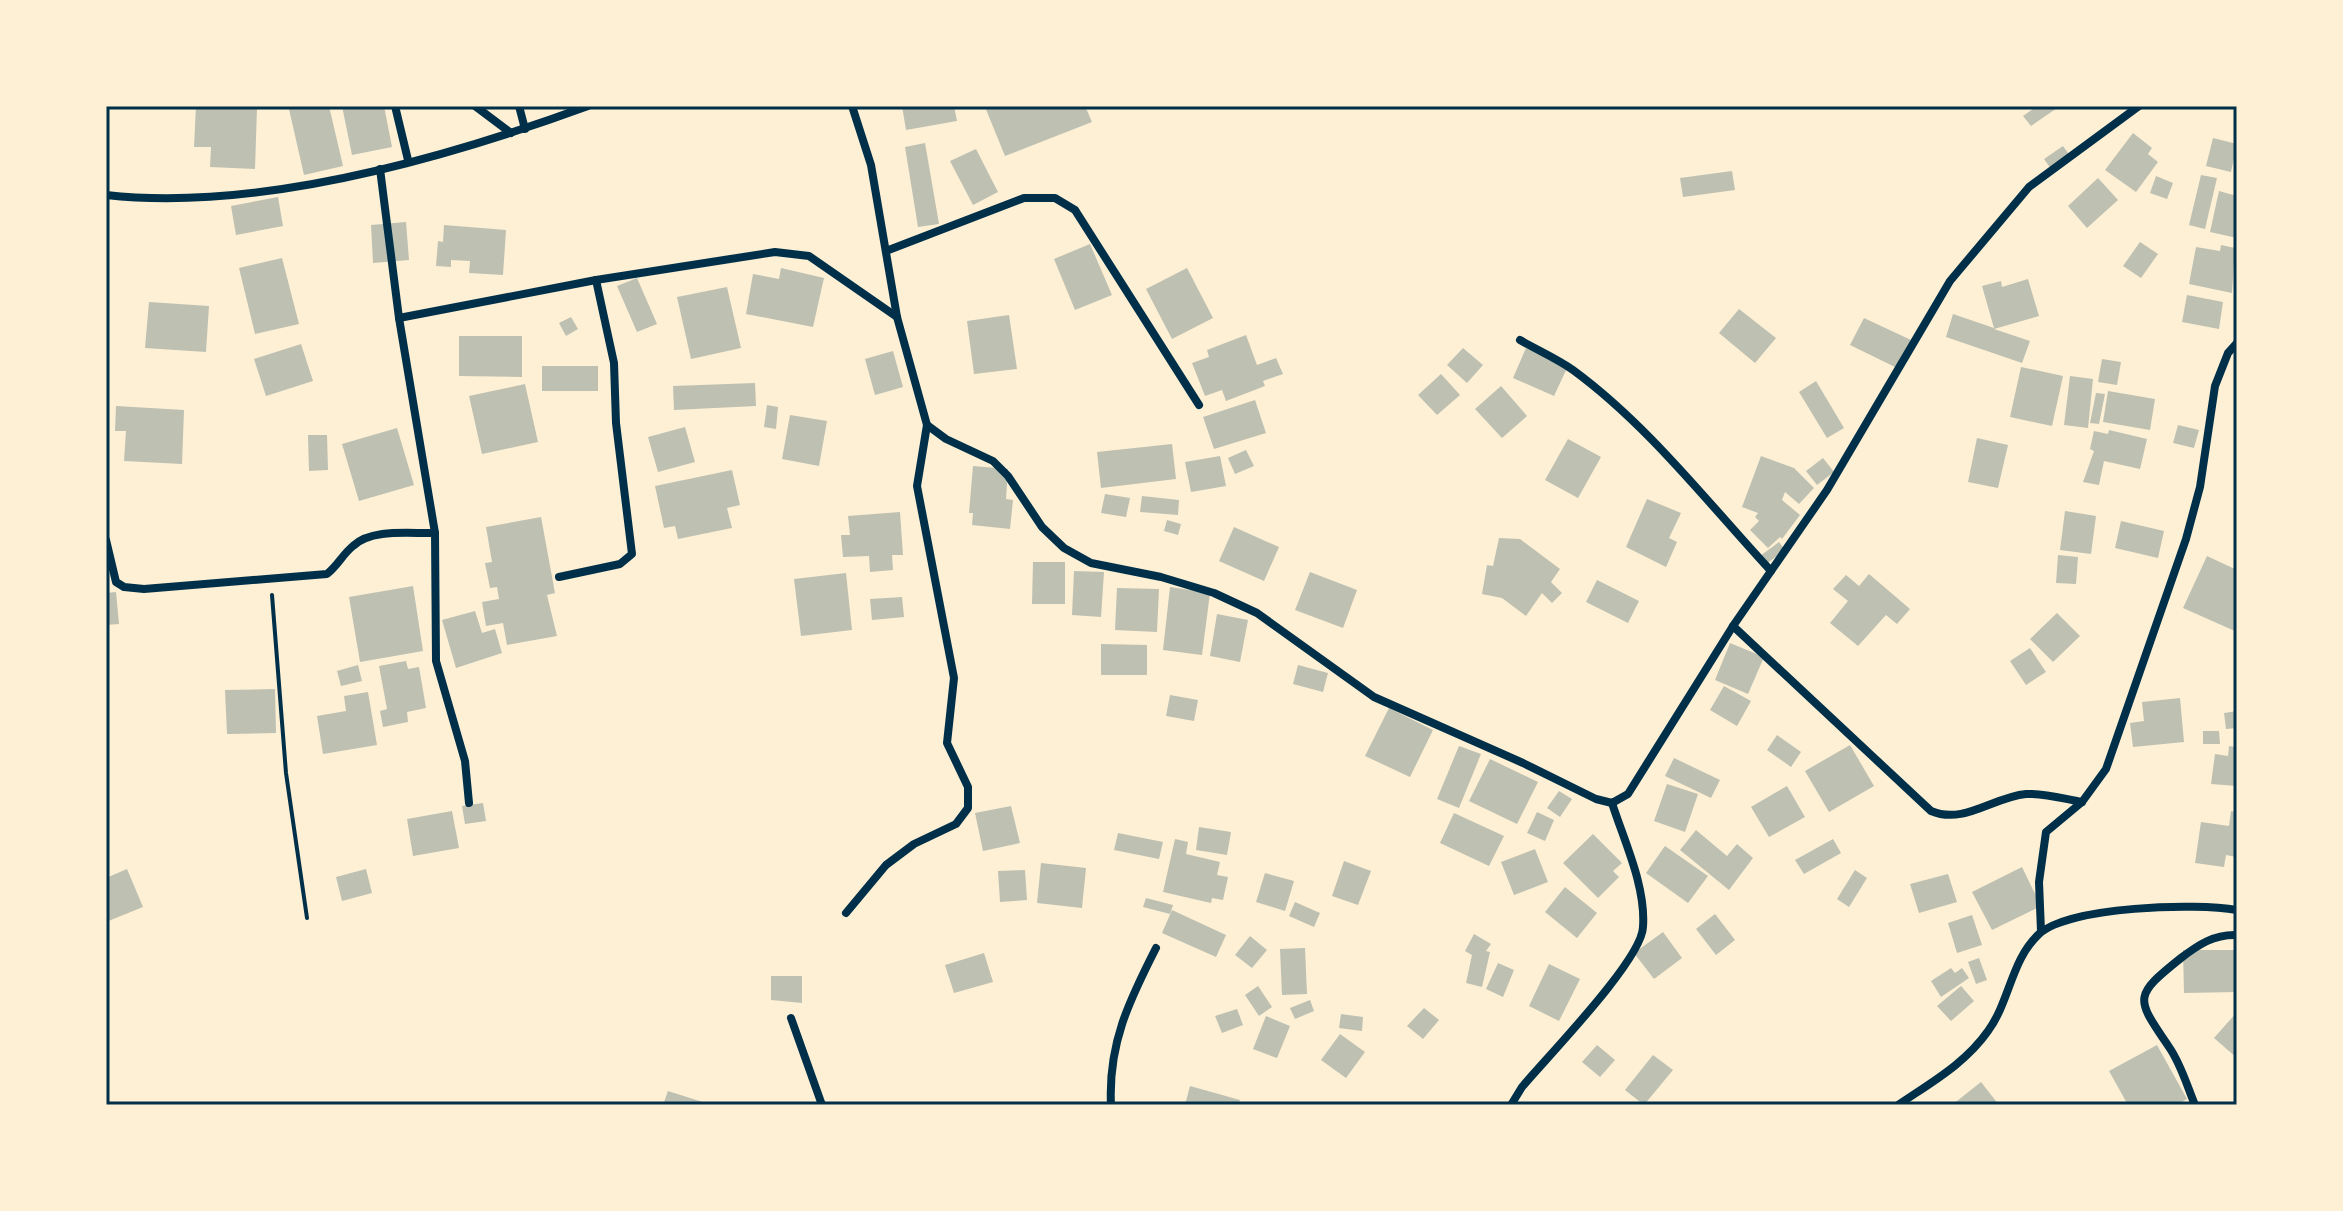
<svg xmlns="http://www.w3.org/2000/svg" width="2343" height="1211" font-family="'PT Sans',sans-serif">
<style>
.building{fill:#bec0b2}
.lines{fill:none;stroke-linecap:round;stroke-linejoin:round}
.path{stroke:#003049;stroke-width:4}
.minor{stroke:#003049;stroke-width:8}
.neatline{fill:none;stroke:#003049;stroke-width:3}
</style>
<rect width="100%" height="100%" fill="#fdf0d5"/>
<!-- building -->
<g class="building">
<polygon points="196,106 257,108 255,169 210,167 211,147 194,147"/>
<polygon points="304,106 329,106 343,166 304,175 289,109"/>
<polygon points="342,106 384,106 392,147 352,155"/>
<polygon points="902,106 954,106 957,121 906,130"/>
<polygon points="1085,106 1092,122 1005,156 985,107"/>
<polygon points="2037,106 2060,106 2031,126 2023,116"/>
<polygon points="2133,133 2152,148 2148,154 2158,162 2136,192 2105,170"/>
<polygon points="2213,138 2237,144 2231,172 2206,166"/>
<polygon points="925,143 939,224 918,227 905,147"/>
<polygon points="2063,146 2070,156 2051,169 2044,159"/>
<polygon points="976,149 998,192 973,205 950,161"/>
<polygon points="1732,171 1735,190 1683,197 1680,178"/>
<polygon points="2201,175 2217,178 2205,229 2189,225"/>
<polygon points="2156,176 2173,183 2167,199 2150,193"/>
<polygon points="2098,178 2118,200 2087,228 2068,206"/>
<polygon points="2219,191 2237,196 2237,238 2210,232"/>
<polygon points="278,197 283,226 236,235 231,206"/>
<polygon points="406,222 409,260 373,263 371,225"/>
<polygon points="444,225 506,230 503,275 469,273 470,261 451,260 451,267 436,266 438,241 443,242"/>
<polygon points="2140,242 2158,254 2141,278 2123,266"/>
<polygon points="1090,244 1112,295 1075,310 1054,259"/>
<polygon points="2221,245 2235,248 2232,293 2189,284 2196,247 2220,251"/>
<polygon points="282,258 299,324 255,334 239,268"/>
<polygon points="781,268 824,278 813,327 746,314 753,274 779,279"/>
<polygon points="1187,268 1213,318 1172,339 1146,289"/>
<polygon points="637,278 657,324 637,332 617,286"/>
<polygon points="2028,279 2039,316 1994,329 2030,341 2022,363 1946,337 1953,314 1994,328 1982,286 2001,281 2002,287"/>
<polygon points="727,287 741,348 691,359 677,297"/>
<polygon points="2187,295 2223,302 2219,329 2182,322"/>
<polygon points="149,302 209,306 206,352 145,348"/>
<polygon points="1739,309 1776,338 1755,363 1719,333"/>
<polygon points="1009,315 1017,369 974,374 967,321"/>
<polygon points="571,317 578,329 566,336 559,323"/>
<polygon points="1864,318 1911,340 1897,368 1850,345"/>
<polygon points="1246,335 1257,365 1276,358 1283,374 1263,381 1265,386 1226,401 1222,390 1205,396 1192,363 1209,357 1207,350"/>
<polygon points="459,336 522,336 522,377 459,376"/>
<polygon points="301,344 313,381 266,396 254,359"/>
<polygon points="1463,348 1483,365 1467,383 1447,365"/>
<polygon points="1526,348 1568,366 1554,396 1513,378"/>
<polygon points="893,351 903,387 875,395 865,359"/>
<polygon points="2102,359 2121,362 2117,385 2098,382"/>
<rect x="542" y="366" width="56" height="25"/>
<polygon points="2021,367 2063,376 2052,426 2010,417"/>
<polygon points="1441,374 1460,395 1437,415 1418,395"/>
<polygon points="2070,376 2093,379 2088,428 2064,425"/>
<polygon points="1816,381 1844,428 1827,438 1799,392"/>
<polygon points="755,383 756,406 674,410 673,386"/>
<polygon points="525,384 538,442 482,454 469,396"/>
<polygon points="1501,386 1527,416 1502,438 1475,409"/>
<polygon points="2108,391 2155,399 2150,430 2103,422"/>
<polygon points="2096,393 2105,394 2099,424 2090,423"/>
<polygon points="1255,400 1266,433 1214,449 1203,417"/>
<polygon points="767,405 778,407 776,429 764,427"/>
<polygon points="116,406 184,410 182,464 124,461 126,431 115,431"/>
<polygon points="790,415 827,421 819,466 782,459"/>
<polygon points="2178,425 2199,430 2194,448 2173,443"/>
<polygon points="685,427 695,462 658,472 648,437"/>
<polygon points="397,428 414,485 359,501 342,444"/>
<polygon points="2109,430 2147,439 2140,469 2104,461 2099,485 2083,482 2094,451 2090,449 2094,431 2108,434"/>
<polygon points="308,435 327,435 328,470 309,471"/>
<polygon points="1977,438 2008,445 1998,488 1968,482"/>
<polygon points="1568,439 1601,457 1578,498 1545,480"/>
<polygon points="1172,444 1176,479 1101,488 1097,452"/>
<polygon points="1246,450 1254,466 1235,474 1228,458"/>
<polygon points="1220,456 1226,486 1191,492 1185,462"/>
<polygon points="1761,456 1794,468 1814,488 1799,504 1785,492 1782,500 1800,515 1782,539 1780,537 1768,548 1750,530 1759,521 1755,517 1758,513 1742,507"/>
<polygon points="1823,458 1834,472 1817,485 1806,471"/>
<polygon points="973,466 1008,469 1006,499 1013,500 1010,529 972,525 973,513 969,513"/>
<polygon points="732,470 740,505 727,508 732,528 678,539 675,526 664,528 655,486"/>
<polygon points="1105,494 1130,498 1126,517 1101,513"/>
<polygon points="1142,496 1179,500 1178,515 1140,512"/>
<polygon points="1647,499 1681,513 1669,538 1677,542 1666,567 1626,547"/>
<polygon points="2065,511 2096,516 2091,554 2060,550"/>
<polygon points="900,512 903,555 892,555 893,570 870,572 869,556 843,557 841,535 850,535 848,516"/>
<polygon points="541,517 555,593 547,595 557,636 507,645 503,623 486,626 482,602 499,599 497,587 490,588 485,563 492,562 486,527"/>
<polygon points="1167,520 1181,524 1178,535 1164,531"/>
<polygon points="2121,521 2164,531 2158,558 2115,548"/>
<polygon points="1234,527 1279,547 1264,581 1219,561"/>
<polygon points="1499,538 1520,539 1560,569 1551,582 1562,593 1552,603 1542,593 1526,616 1502,598 1482,594 1487,565 1493,566"/>
<polygon points="1779,542 1785,550 1762,567 1756,559"/>
<polygon points="2058,555 2078,557 2076,584 2056,583"/>
<polygon points="2207,556 2237,570 2237,632 2183,608"/>
<polygon points="1033,562 1065,562 1065,604 1032,604"/>
<polygon points="1074,571 1104,572 1101,617 1072,615"/>
<polygon points="1310,572 1357,590 1343,628 1295,610"/>
<polygon points="846,573 852,630 801,636 794,579"/>
<polygon points="1869,574 1910,609 1897,624 1886,615 1858,646 1830,623 1848,601 1833,589 1846,575 1859,586"/>
<polygon points="1597,580 1639,601 1628,623 1586,602"/>
<polygon points="413,586 423,651 360,662 349,597"/>
<polygon points="1170,587 1210,593 1202,655 1163,650"/>
<polygon points="1117,588 1159,589 1157,632 1115,630"/>
<polygon points="116,592 119,624 106,625 106,593"/>
<polygon points="902,597 904,617 872,620 870,599"/>
<polygon points="475,611 482,633 495,629 502,653 456,668 442,620"/>
<polygon points="2057,613 2080,636 2053,662 2030,639"/>
<polygon points="1217,614 1248,620 1240,662 1210,656"/>
<polygon points="1730,643 1764,657 1748,694 1715,680"/>
<polygon points="1101,644 1147,645 1147,675 1101,675"/>
<polygon points="2030,648 2046,672 2026,685 2010,661"/>
<polygon points="406,661 408,669 419,667 426,708 407,712 408,722 383,727 380,711 387,709 379,666"/>
<polygon points="358,665 362,681 341,686 337,671"/>
<polygon points="1298,665 1328,673 1323,692 1293,684"/>
<polygon points="1724,686 1751,701 1737,726 1710,710"/>
<polygon points="275,689 276,733 227,734 225,690"/>
<polygon points="368,692 377,745 323,754 317,716 346,711 344,696"/>
<polygon points="1170,695 1198,700 1194,721 1166,716"/>
<polygon points="2180,698 2184,742 2133,747 2130,723 2144,721 2142,702"/>
<polygon points="1389,708 1433,730 1410,777 1365,756"/>
<polygon points="2237,711 2237,728 2226,729 2224,713"/>
<polygon points="2203,731 2219,731 2220,744 2203,744"/>
<polygon points="1777,735 1801,752 1791,767 1767,750"/>
<polygon points="1850,745 1874,786 1829,812 1805,771"/>
<polygon points="1459,746 1481,754 1459,808 1437,799"/>
<polygon points="2229,746 2237,747 2237,786 2211,784 2215,754 2228,756"/>
<polygon points="1674,758 1720,780 1711,798 1665,776"/>
<polygon points="1490,759 1538,782 1517,824 1469,801"/>
<polygon points="1667,784 1698,794 1685,832 1654,821"/>
<polygon points="1787,786 1805,817 1769,837 1751,807"/>
<polygon points="1559,791 1572,799 1560,817 1547,808"/>
<polygon points="483,803 486,821 465,824 462,806"/>
<polygon points="1011,806 1020,843 983,851 975,813"/>
<polygon points="452,811 459,848 413,856 407,819"/>
<polygon points="2231,811 2237,812 2237,857 2226,855 2224,867 2195,863 2201,822 2229,826"/>
<polygon points="1537,812 1554,820 1545,841 1527,833"/>
<polygon points="1454,813 1504,836 1489,866 1440,843"/>
<polygon points="1199,827 1231,832 1227,855 1196,850"/>
<polygon points="1696,830 1727,856 1737,844 1753,858 1729,890 1680,850"/>
<polygon points="1118,833 1163,842 1159,859 1114,850"/>
<polygon points="1593,834 1622,863 1613,871 1619,877 1598,898 1563,863"/>
<polygon points="1175,839 1188,842 1186,854 1220,862 1217,875 1228,877 1223,900 1212,898 1211,903 1163,892"/>
<polygon points="1833,839 1841,853 1804,874 1795,860"/>
<polygon points="1665,846 1708,876 1688,903 1646,873"/>
<polygon points="1535,849 1548,882 1514,895 1501,862"/>
<polygon points="1344,861 1371,871 1358,905 1332,896"/>
<polygon points="1041,863 1086,868 1082,908 1037,903"/>
<polygon points="2022,867 2041,906 1992,930 1972,892"/>
<polygon points="127,869 143,907 106,922 106,878"/>
<polygon points="366,869 372,893 342,901 336,877"/>
<polygon points="1025,870 1027,900 1000,902 998,871"/>
<polygon points="1855,870 1867,878 1849,907 1837,899"/>
<polygon points="1265,873 1294,881 1285,911 1256,902"/>
<polygon points="1948,874 1957,902 1919,913 1910,884"/>
<polygon points="1565,887 1597,913 1577,938 1545,912"/>
<polygon points="1146,898 1173,905 1170,914 1143,907"/>
<polygon points="1295,902 1320,913 1314,927 1289,916"/>
<polygon points="1172,910 1226,935 1216,957 1162,933"/>
<polygon points="1715,914 1735,940 1716,955 1696,929"/>
<polygon points="1972,915 1982,945 1957,953 1948,923"/>
<polygon points="1663,932 1682,958 1654,979 1634,953"/>
<polygon points="1474,934 1491,944 1486,951 1490,952 1482,987 1466,983 1472,955 1465,951"/>
<polygon points="1250,936 1267,950 1252,968 1235,955"/>
<polygon points="1305,948 1307,994 1282,995 1280,949"/>
<polygon points="2183,950 2237,950 2237,992 2184,993"/>
<polygon points="984,953 993,982 954,993 945,965"/>
<polygon points="1979,958 1987,980 1976,984 1968,962"/>
<polygon points="1498,963 1514,970 1503,997 1486,989"/>
<polygon points="1549,964 1580,979 1559,1021 1529,1006"/>
<polygon points="1951,968 1955,973 1962,968 1969,978 1941,997 1931,981"/>
<polygon points="771,976 802,976 802,1003 771,1000"/>
<polygon points="1258,986 1272,1007 1259,1016 1245,995"/>
<polygon points="1961,986 1974,1001 1951,1021 1937,1006"/>
<polygon points="1310,1000 1314,1011 1295,1019 1290,1008"/>
<polygon points="1424,1008 1439,1020 1423,1039 1407,1026"/>
<polygon points="1237,1009 1243,1025 1222,1033 1215,1016"/>
<polygon points="2237,1012 2237,1058 2214,1038"/>
<polygon points="1341,1014 1363,1017 1362,1031 1339,1028"/>
<polygon points="1266,1016 1290,1026 1277,1058 1253,1049"/>
<polygon points="1340,1034 1365,1052 1346,1078 1321,1060"/>
<polygon points="1597,1045 1615,1060 1600,1077 1582,1062"/>
<polygon points="2157,1045 2187,1099 2176,1105 2128,1105 2109,1071"/>
<polygon points="1653,1055 1673,1070 1644,1105 1625,1090"/>
<polygon points="1981,1082 1999,1105 1952,1105"/>
<polygon points="1190,1086 1240,1100 1238,1105 1185,1105"/>
<polygon points="668,1091 709,1104 708,1105 663,1105"/>
</g>
<g class="lines">
<!-- path -->
<polyline class="path" points="272,595 286,773 307,918"/>
<!-- minor -->
<g class="minor">
<polyline points="395,106 408,160"/>
<polyline points="475,106 511,133"/>
<polyline points="519,106 525,129"/>
<polyline points="852,106 871,165 897,317 927,425 946,439 993,461 1008,476 1042,527 1064,548 1091,563 1161,577 1214,593 1257,613 1374,697 1523,763 1596,799 1612,803 1628,794 1733,626 1827,490 1950,281 2029,187 2139,106"/>
<polyline points="380,169 399,318 435,533 436,661 465,761 469,803"/>
<path d="M106,195C258,212 446,158 588,106"/>
<polyline points="886,251 1024,198 1055,198 1075,210 1199,405"/>
<polyline points="399,318 596,280 775,252 809,256 897,317"/>
<path d="M1520,340C1537,350 1556,358 1573,370C1648,425 1708,503 1771,571"/>
<path d="M106,540L116,582L124,587L144,589L327,574C338,565 343,554 353,546C372,528 411,534 435,533"/>
<polyline points="559,577 620,564 632,554 616,423 614,363 596,280"/>
<path d="M1733,626L1931,811C1964,825 1993,797 2026,794C2045,793 2064,799 2082,802"/>
<polyline points="846,913 886,865 914,844 956,824 968,808 968,787 947,743 954,678 917,486 927,425"/>
<polyline points="2041,931 2039,882 2046,832 2082,802 2106,769 2186,539 2200,487 2215,386 2228,353 2237,343"/>
<polyline points="791,1018 822,1105"/>
<path d="M1111,1105C1108,1044 1129,1001 1156,948"/>
<path d="M1511,1105L1522,1087C1547,1057 1642,960 1643,927C1646,886 1624,841 1612,803"/>
<path d="M1898,1105C1930,1083 1965,1064 1988,1031C2010,1001 2011,960 2039,934C2070,906 2196,903 2237,910"/>
<path d="M2195,1105C2187,1086 2181,1064 2169,1047C2136,998 2132,997 2181,958C2198,945 2214,934 2237,935"/>
</g>
</g>
<!-- border -->
<rect width="2343" height="1211" fill="none" stroke="#fdf0d5" stroke-width="216"/>
<rect x="108" y="108" width="2127" height="995" class="neatline"/>
</svg>
